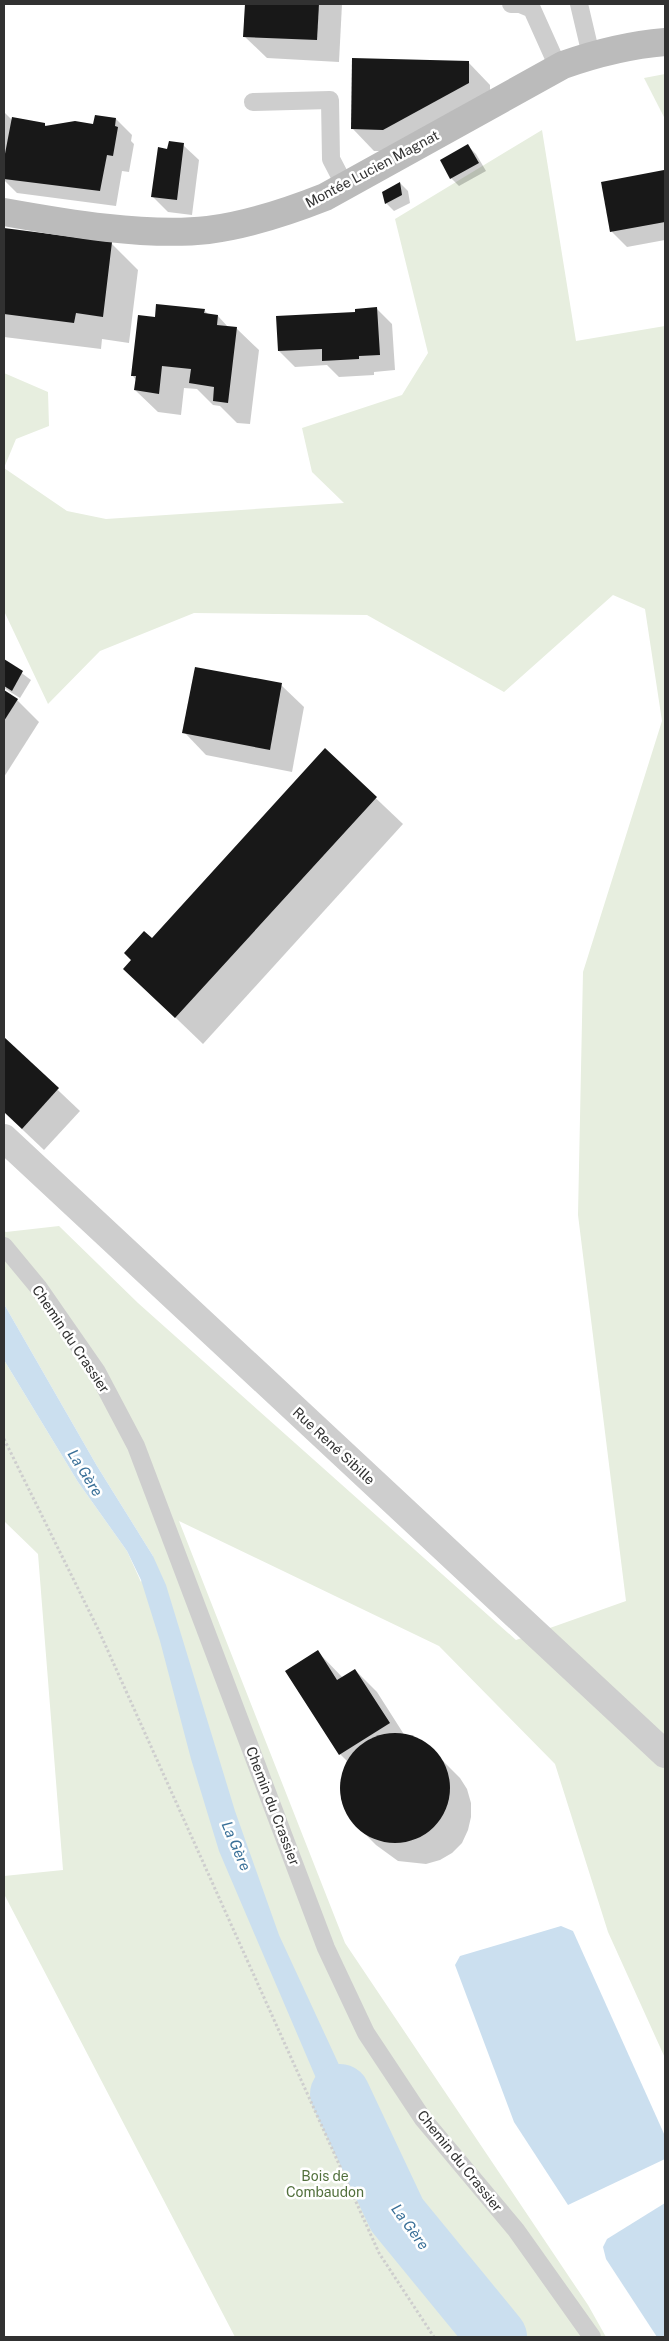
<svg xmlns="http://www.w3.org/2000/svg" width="669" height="2341" font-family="'Public Sans',sans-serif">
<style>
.green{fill:#e7eedf}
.water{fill:#cbdfef}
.shadow{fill:#0003}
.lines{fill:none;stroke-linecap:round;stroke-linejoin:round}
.river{stroke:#cbdfef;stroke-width:60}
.building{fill:#181818}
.path{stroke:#cecece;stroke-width:3;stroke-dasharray:2.5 2.5;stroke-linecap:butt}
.lane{stroke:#cecece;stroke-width:18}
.street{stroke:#cecece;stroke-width:28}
.secondary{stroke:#bbb;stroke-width:28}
.labels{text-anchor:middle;stroke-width:5;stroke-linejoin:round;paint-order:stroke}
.street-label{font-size:14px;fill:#313131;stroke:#fff}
.park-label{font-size:14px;fill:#52703c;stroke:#fff}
.water-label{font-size:15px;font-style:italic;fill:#3a7098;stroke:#fff}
</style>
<rect width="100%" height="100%" fill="#fff"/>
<!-- green -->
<g class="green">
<polygon points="665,74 665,119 644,78"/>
<polygon points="542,130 576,341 665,326 665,2058 608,1932 555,1764 439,1646 179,1521 345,1943 588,2305 606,2337 235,2337 4,1894 4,1876 63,1870 38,1554 4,1521 4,1360 78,1482 127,1551 141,1582 153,1556 97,1466 4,1304 4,1231 6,1232 59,1226 138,1303 516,1640 626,1601 578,1215 583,972 662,721 645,609 613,595 504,692 367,615 194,613 100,651 48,704 4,611 4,373 48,392 49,426 16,439 4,468 67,511 106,519 344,503 312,472 302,428 402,395 428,353 395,219"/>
</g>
<!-- water -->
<g class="water">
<polygon points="4,1304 97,1466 153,1556 166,1585 235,1811 279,1935 371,2134 389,2168 361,2172 336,2125 219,1851 191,1759 160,1641 141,1580 127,1551 78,1482 4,1360"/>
<polygon points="561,1926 573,1931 665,2136 665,2159 568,2205 514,2122 455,1965 460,1956"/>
<polygon points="665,2203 665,2337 657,2337 606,2259 603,2247 607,2239"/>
</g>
<!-- shadow -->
<g class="shadow">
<polygon points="246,4 342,4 339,62 267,58 244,36"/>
<polygon points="468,62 490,85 490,105 405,151 374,151 352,128"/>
<polygon points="4,112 12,120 44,124 47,127 94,126 96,116 116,119 132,135 131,141 134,144 129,172 122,171 116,206 17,193 4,180"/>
<polygon points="183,145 199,160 192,215 168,212 153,197 168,150"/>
<polygon points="468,146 476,154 486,171 459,186 451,178"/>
<polygon points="664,171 665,240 627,247 612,232"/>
<polygon points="400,183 408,191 410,203 394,211 386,203"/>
<polygon points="4,230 111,243 138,270 129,343 102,339 101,349 4,337"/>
<polygon points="377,309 392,324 395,370 374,372 374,375 339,377 327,365 295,367 279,351 357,313"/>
<polygon points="204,310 209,315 218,316 229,328 236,328 259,350 250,424 237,423 220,406 213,405 197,389 184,388 181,415 158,412 135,390 136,380 132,375 156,319"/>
<polygon points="4,660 31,680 20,698 4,688"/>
<polygon points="281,685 304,707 292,772 206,755 184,732"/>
<polygon points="4,691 17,700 39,722 4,777"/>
<polygon points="325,750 403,824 203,1044 125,969"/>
<polygon points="4,1039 80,1111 44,1150 4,1112"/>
<polygon points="318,1652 343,1678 355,1670 377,1692 405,1736 427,1745 460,1778 467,1789 471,1803 471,1817 468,1830 462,1843 452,1853 440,1860 426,1864 398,1861 376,1845 353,1822 346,1810 342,1797 341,1783 348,1762 340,1754"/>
</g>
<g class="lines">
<!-- river -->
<polyline class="river" points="340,2094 397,2215 497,2337"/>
</g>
<!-- building -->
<g class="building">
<polygon points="245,4 319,4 317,40 243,37"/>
<polygon points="352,58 469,61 469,83 383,130 351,129"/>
<polygon points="95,115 116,118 115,126 118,127 113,156 107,155 100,191 4,179 4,159 12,117 45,123 45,126 75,121 93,124"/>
<polygon points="169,141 184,143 177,200 151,197 158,147 167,149"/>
<polygon points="468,144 479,163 450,179 440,160"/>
<polygon points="664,170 665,222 610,232 601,182"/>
<polygon points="400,182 402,195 385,204 382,192"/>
<polygon points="4,228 112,242 103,317 76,313 74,323 4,314"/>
<polygon points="156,304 205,309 204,313 218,315 217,325 237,327 228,403 213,401 214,387 189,383 191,369 162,366 159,394 134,390 136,376 131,376 138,315 155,317"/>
<polygon points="377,307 380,355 359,356 359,359 322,361 322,349 278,351 276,316 355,312 355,309"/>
<polygon points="4,659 23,671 12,691 4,686"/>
<polygon points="195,667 282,683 270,750 182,733"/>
<polygon points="4,690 18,699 4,721"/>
<polygon points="325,748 377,797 175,1018 123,969 131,960 124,953 144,931 152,938"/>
<polygon points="4,1037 59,1088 22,1129 4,1112"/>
<polygon points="318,1650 337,1680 355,1669 390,1723 339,1755 285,1671"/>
<circle cx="395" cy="1788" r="55"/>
</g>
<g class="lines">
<!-- path -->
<polyline class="path" points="4,1439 99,1631 379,2253 434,2337"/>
<!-- lane -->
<g class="lane">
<polyline points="511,4 520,4 532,9 558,67"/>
<polyline points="579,4 591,55"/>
<polyline points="253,102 330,100 331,159 345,186"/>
<polyline points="4,1246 38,1287 97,1372 136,1446 326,1948 366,2033 423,2119 516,2230 592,2337"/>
</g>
<!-- street -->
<polyline class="street" points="4,1138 665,1754"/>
<!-- secondary -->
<path class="secondary" d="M4,212C65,223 147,237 208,230C248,225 287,212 325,197L563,65C597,53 629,45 665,42"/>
</g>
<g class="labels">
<!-- street labels -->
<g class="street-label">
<text transform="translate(372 169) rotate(-28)" y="5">Montée Lucien Magnat</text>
<text transform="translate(71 1339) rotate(56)" y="5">Chemin du Crassier</text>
<text transform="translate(334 1446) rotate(43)" y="5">Rue René Sibille</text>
<text transform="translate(273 1806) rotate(69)" y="5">Chemin du Crassier</text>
<text transform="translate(460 2161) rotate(51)" y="5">Chemin du Crassier</text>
</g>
<!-- park labels -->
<g class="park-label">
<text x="325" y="2181">Bois de<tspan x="325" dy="16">Combaudon</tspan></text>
</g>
<!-- water labels -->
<g class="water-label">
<text transform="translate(85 1473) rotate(58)" y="5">La Gère</text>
<text transform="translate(236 1846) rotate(67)" y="5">La Gère</text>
<text transform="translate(410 2227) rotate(54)" y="5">La Gère</text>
</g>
</g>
<!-- border -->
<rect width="669" height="2341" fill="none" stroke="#313131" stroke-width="10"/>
</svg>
